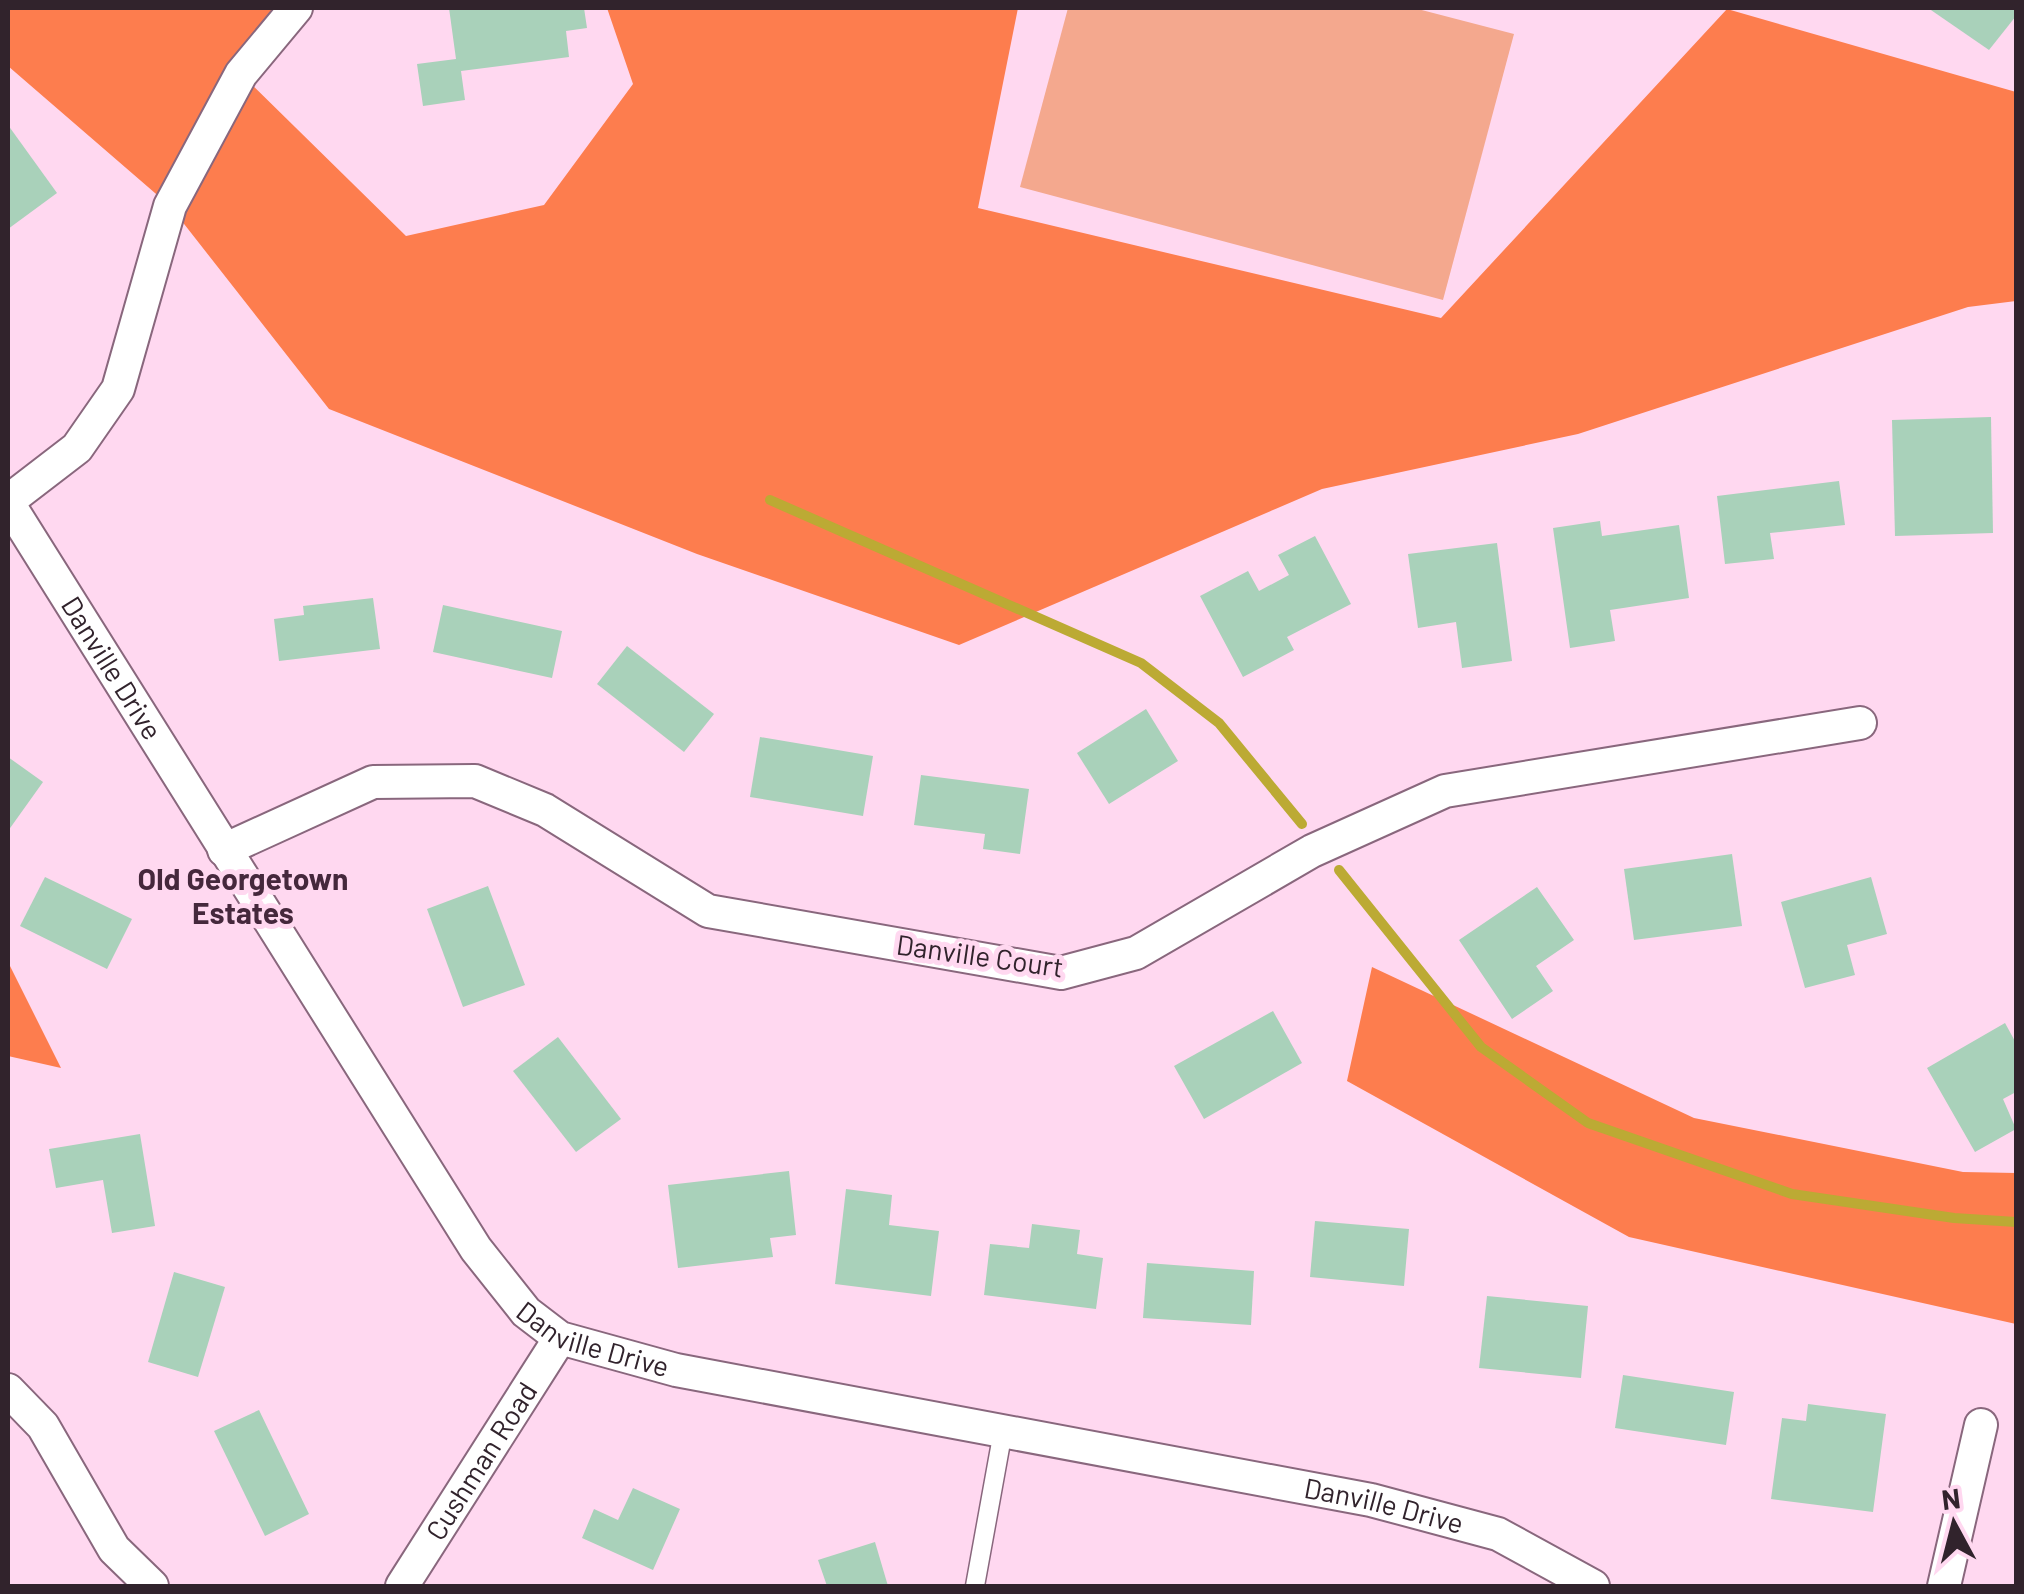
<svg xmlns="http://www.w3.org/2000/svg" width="2024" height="1594" font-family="Barlow,sans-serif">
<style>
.green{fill:#f4a88e}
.forest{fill:#fd7d4e}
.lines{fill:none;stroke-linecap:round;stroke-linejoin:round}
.stream{stroke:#bcaa34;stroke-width:10}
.building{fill:#a9d1ba}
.lane-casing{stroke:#89677d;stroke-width:21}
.street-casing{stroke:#89677d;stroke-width:36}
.lane{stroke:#fff;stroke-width:18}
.street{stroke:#fff;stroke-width:32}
.labels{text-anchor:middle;stroke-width:10;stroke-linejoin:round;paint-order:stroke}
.street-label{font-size:28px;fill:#31232c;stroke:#ffd8f0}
.neighbourhood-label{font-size:30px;font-weight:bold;fill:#45283c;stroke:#ffd8f0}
</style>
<rect width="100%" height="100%" fill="#ffd8f0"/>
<!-- green -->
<polygon class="green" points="1068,8 1414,8 1514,34 1443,300 1020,187"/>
<!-- forest -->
<g class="forest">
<polygon points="8,8 296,8 241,74 406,236 544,205 633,84 607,8 1018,8 978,208 1441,318 1727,9 2016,92 2016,301 1968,307 1578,434 1322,489 959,645 697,554 329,409 170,206 8,66"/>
<polygon points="8,962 61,1068 8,1056"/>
<polygon points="1372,967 1694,1118 1963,1172 2016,1173 2016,1324 1629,1237 1347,1081"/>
</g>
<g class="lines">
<!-- stream -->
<g class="stream">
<polyline points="770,500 1141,663 1219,723 1302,824"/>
<polyline points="1339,870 1481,1047 1588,1123 1792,1194 1954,1218 2016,1222"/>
</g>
</g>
<!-- building -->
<g class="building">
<polygon points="449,8 584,8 587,28 566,31 569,57 461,71 465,100 423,106 417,64 456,59"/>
<polygon points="1928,8 2016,8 2016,16 1989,50"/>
<polygon points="8,125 57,193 8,229"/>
<polygon points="1991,417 1993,533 1895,536 1892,420"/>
<polygon points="1839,481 1845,525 1770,533 1774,559 1725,564 1717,496"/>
<polygon points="1600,521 1602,536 1679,525 1689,598 1610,610 1615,641 1570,648 1553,528"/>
<polygon points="1315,536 1351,604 1287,637 1294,650 1243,677 1200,596 1248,571 1259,591 1289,575 1278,555"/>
<polygon points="1497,543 1512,661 1462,668 1456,622 1418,628 1408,554"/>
<polygon points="373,598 380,649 279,661 274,619 304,615 303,606"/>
<polygon points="443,605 562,631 552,678 433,652"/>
<polygon points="627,646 714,714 684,752 597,684"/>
<polygon points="1146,709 1178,761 1109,804 1077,753"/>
<polygon points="760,737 873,756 863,816 750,797"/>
<polygon points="8,757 43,782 8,831"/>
<polygon points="921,775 1029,789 1020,854 983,849 985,834 914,825"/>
<polygon points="1732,854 1742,926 1634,940 1624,869"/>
<polygon points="45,877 132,919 107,969 20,926"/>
<polygon points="1871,877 1887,934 1847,945 1855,975 1805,988 1781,902"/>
<polygon points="488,886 525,985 463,1007 427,909"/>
<polygon points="1537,887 1574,940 1536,966 1553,991 1512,1019 1459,940"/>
<polygon points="1273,1011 1302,1063 1204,1119 1174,1066"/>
<polygon points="2005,1023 2016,1043 2016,1092 2003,1099 2016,1129 1975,1152 1927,1068"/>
<polygon points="558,1037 621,1119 576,1152 513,1071"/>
<polygon points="140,1134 155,1226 112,1233 103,1180 56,1188 49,1149"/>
<polygon points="789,1171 796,1235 770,1238 773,1257 678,1268 668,1185"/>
<polygon points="846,1189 892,1195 889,1225 939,1231 931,1296 835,1284"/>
<polygon points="1315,1221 1409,1229 1404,1286 1310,1277"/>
<polygon points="1032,1224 1080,1230 1077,1254 1103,1258 1096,1309 984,1295 990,1244 1029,1248"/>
<polygon points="1147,1263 1254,1271 1251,1325 1143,1318"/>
<polygon points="174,1272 225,1287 198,1377 148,1362"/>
<polygon points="1487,1296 1588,1306 1581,1378 1479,1368"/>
<polygon points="1623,1375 1734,1392 1726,1445 1615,1428"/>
<polygon points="1808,1404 1886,1414 1873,1512 1771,1499 1782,1418 1806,1421"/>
<polygon points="259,1410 309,1514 265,1536 214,1431"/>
<polygon points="633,1488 680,1509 653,1570 582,1538 594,1509 618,1520"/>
<polygon points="875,1542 888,1586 827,1586 818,1560"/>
</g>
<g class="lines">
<!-- lane casing -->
<g class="lane-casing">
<polyline id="lane" points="975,1586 1003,1431"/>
</g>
<!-- street casing -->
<g class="street-casing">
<g id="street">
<polyline points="8,501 77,448 118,389 170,206 241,74 296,8"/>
<path id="s1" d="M8,503L476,1249L526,1312L560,1338L676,1370L1371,1500L1498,1534L1593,1586"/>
<polyline points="224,850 373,782 475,781 545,810 708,911 1061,973 1136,953 1312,851 1445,791 1860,723"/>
<polyline points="8,1390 43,1426 114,1549 152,1586"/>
<path id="s2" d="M402,1586L560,1338"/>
<polyline points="1944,1586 1981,1425"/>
</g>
</g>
<!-- lane -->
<use href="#lane" class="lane"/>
<!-- street -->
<use href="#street" class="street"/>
</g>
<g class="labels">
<!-- street labels -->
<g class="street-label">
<text dy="10" stroke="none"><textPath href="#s1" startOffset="195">Danville Drive</textPath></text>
<text transform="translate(980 956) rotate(8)" y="10">Danville Court</text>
<text dy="10" stroke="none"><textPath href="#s1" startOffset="1035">Danville Drive</textPath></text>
<text dy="10" stroke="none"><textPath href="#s2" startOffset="148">Cushman Road</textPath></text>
<text dy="10" stroke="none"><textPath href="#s1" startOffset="1845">Danville Drive</textPath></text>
</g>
<!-- neighbourhood labels -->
<g class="neighbourhood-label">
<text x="243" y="890">Old Georgetown<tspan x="243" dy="34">Estates</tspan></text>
</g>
</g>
<!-- border -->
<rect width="2024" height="1594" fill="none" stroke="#31232c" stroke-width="20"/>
<!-- north arrow -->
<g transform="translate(1954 1524) rotate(353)" stroke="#ffd8f0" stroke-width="8" paint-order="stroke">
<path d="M0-8L18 38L0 25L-18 38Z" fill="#31232c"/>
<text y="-15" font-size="28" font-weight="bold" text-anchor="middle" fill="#31232c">N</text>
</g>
</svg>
